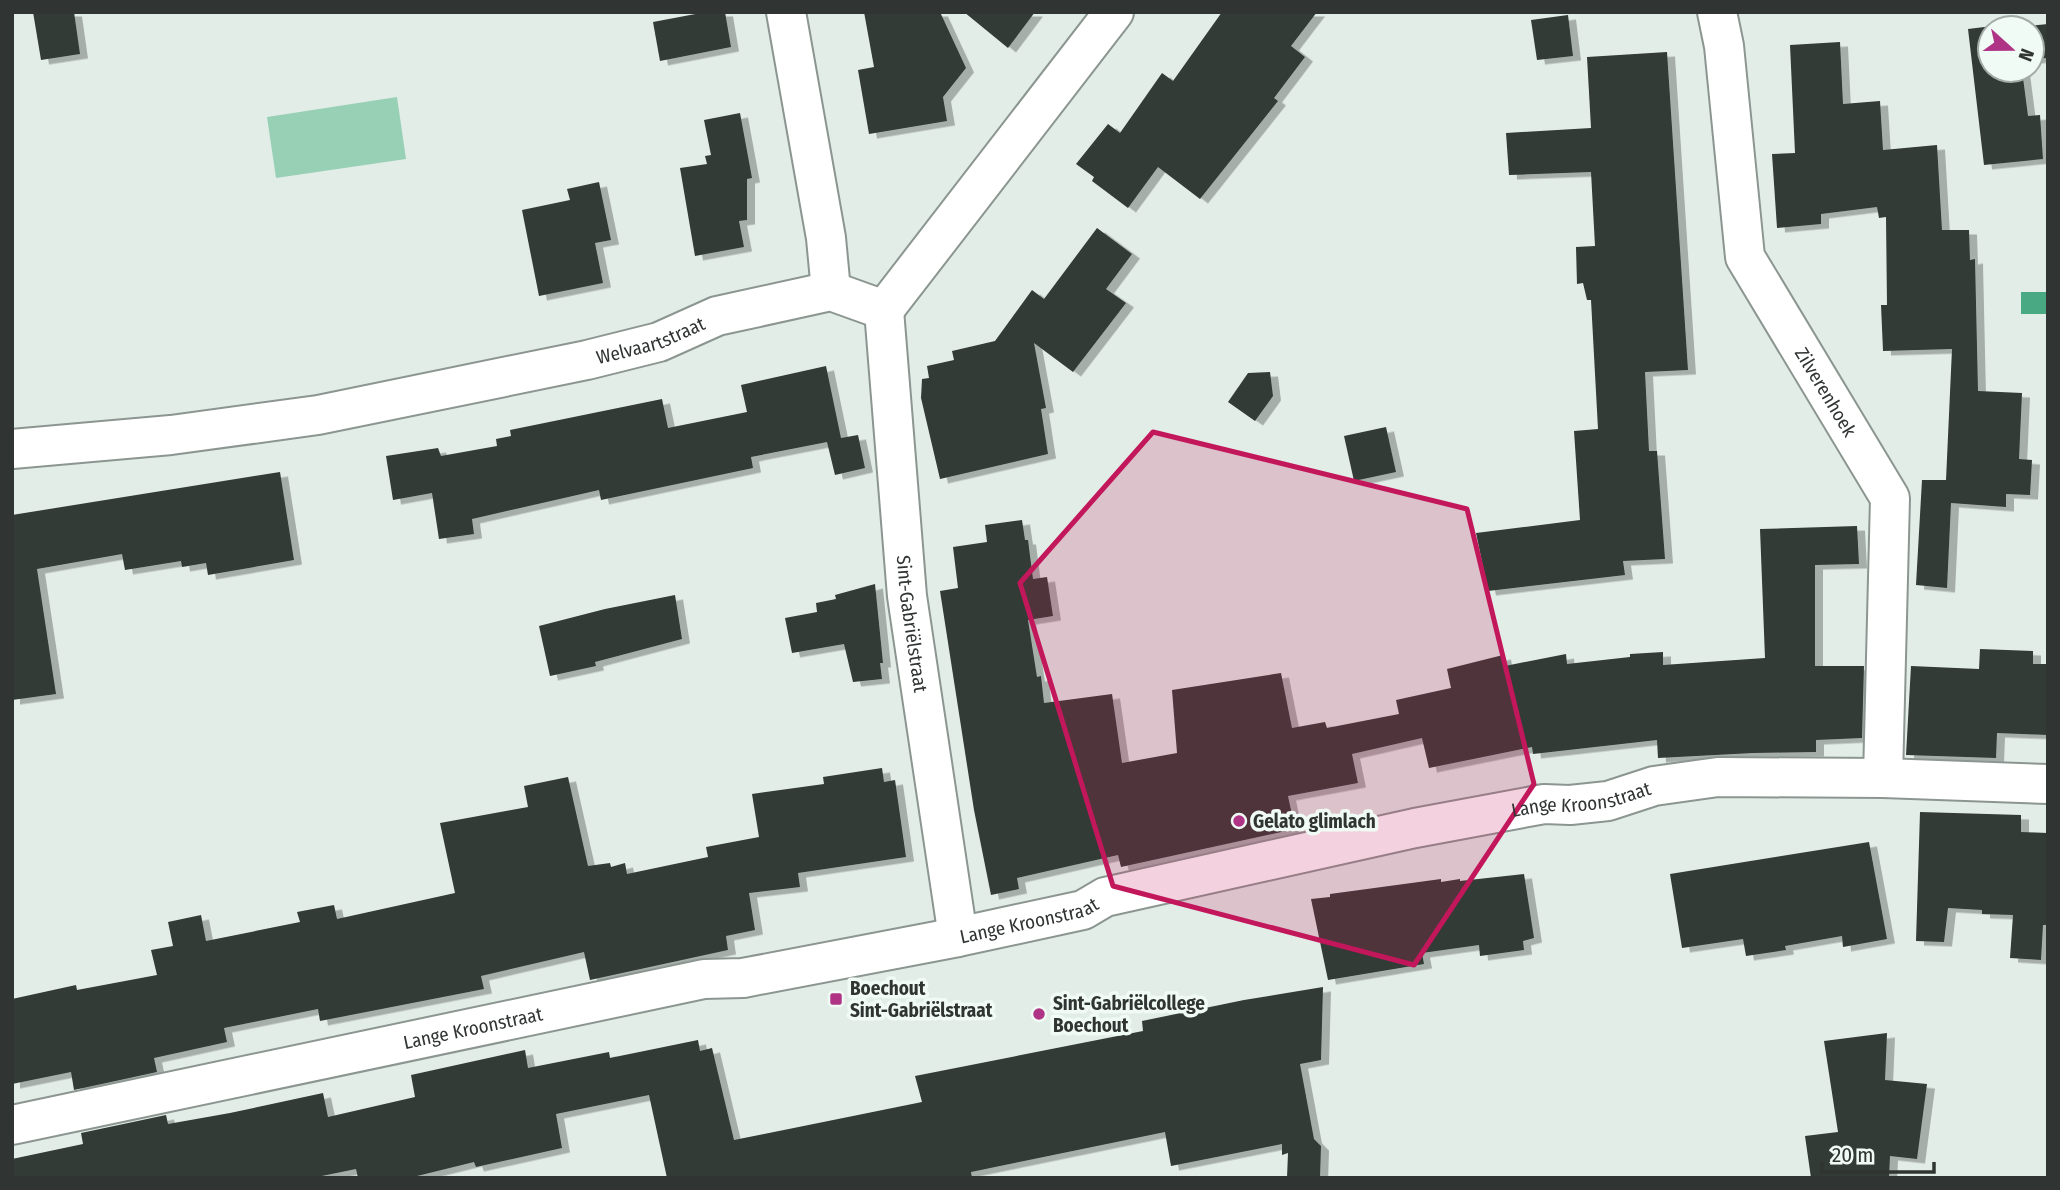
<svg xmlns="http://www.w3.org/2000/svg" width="2060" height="1190" font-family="'Fira Sans Condensed',sans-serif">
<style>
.green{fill:#98d0b6}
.water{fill:#48a982}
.building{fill:#323a36;filter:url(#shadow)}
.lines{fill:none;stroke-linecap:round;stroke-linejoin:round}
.street-casing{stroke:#8c9691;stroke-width:42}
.street{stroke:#fff;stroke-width:38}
.marked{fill:#c2185b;fill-opacity:0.2;stroke:#c2185b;stroke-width:5;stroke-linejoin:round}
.poi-dot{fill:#b03486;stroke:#f0fbf5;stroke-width:2.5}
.labels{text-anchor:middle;stroke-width:7;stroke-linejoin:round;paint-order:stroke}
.street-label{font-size:19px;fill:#303432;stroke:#f0fbf5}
.poi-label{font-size:19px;font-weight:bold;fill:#303432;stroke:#f0fbf5;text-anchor:start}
</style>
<defs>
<filter id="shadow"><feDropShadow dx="8" dy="4.5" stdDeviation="0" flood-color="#0004"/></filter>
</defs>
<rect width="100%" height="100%" fill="#e3ede8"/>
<!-- green -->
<polygon class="green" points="397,97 406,159 276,178 267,117"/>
<!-- water -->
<rect class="water" x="2021" y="292" width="27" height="22"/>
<!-- building -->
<g class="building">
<polygon points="33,12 74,12 80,54 41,60"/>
<polygon points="706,12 725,12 731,47 660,61 653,22"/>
<polygon points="864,12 940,12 966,68 943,97 947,121 869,134 858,70 874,67"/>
<polygon points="964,12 1035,12 1008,48"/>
<polygon points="1222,12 1317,12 1291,46 1305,57 1274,98 1278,101 1200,199 1158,167 1128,208 1092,181 1094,177 1076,164 1108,124 1120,133 1162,73 1173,81"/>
<polygon points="1568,15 1573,56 1537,60 1531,20"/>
<polygon points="2017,23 2017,27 2048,24 2048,58 2032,59 2032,28 1990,28 1990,70 2022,70 2028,116 2040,115 2043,159 1984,165 1968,29"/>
<polygon points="1840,42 1843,104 1880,101 1883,150 1937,145 1942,230 1969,230 1970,260 1975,259 1978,391 2022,393 2019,459 2032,460 2030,495 2006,494 2006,507 1951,503 1947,588 1916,585 1922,480 1946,480 1952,349 1883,351 1881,305 1887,305 1886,217 1879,218 1877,207 1821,214 1821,224 1777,228 1772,154 1795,153 1790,45"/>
<polygon points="1667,52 1688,370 1645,372 1649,451 1657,451 1665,559 1623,561 1625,575 1488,591 1476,533 1580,520 1574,431 1598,429 1591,300 1587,300 1583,283 1577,284 1576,247 1595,246 1591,172 1509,175 1506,133 1591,128 1587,57"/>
<polygon points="740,113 752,178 747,179 747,220 739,221 744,247 695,256 680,168 707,164 705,156 711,155 704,120"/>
<polygon points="599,182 611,240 595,243 603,283 539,296 522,210 570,200 567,189"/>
<polygon points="1097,228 1132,254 1106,289 1126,303 1073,372 1034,343 1046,408 1041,409 1048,454 940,479 921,398 922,379 929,378 927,366 954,360 952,351 995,341 1032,290 1044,299"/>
<polygon points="826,366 841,438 858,435 865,468 835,475 827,442 751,457 753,468 601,500 599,490 472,519 474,534 439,539 432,493 393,500 386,456 438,448 441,456 497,446 496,439 511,436 510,430 662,399 668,428 747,412 741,385"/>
<polygon points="1270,372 1273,396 1255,421 1228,402 1248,373"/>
<polygon points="1386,427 1396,472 1354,481 1344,436"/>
<polygon points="280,472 294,560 208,575 206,563 182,567 181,561 125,570 122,554 37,569 56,694 12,700 12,515"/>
<polygon points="1022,520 1025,540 1028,540 1033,579 1047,577 1053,616 1028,620 1037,677 1041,676 1044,703 1112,694 1122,763 1177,753 1172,690 1281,673 1292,728 1325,722 1327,728 1399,714 1396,700 1451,688 1447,669 1503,655 1505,666 1566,654 1567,664 1630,657 1630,654 1663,652 1663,665 1765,658 1760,529 1857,526 1859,564 1815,565 1815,666 1864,666 1862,738 1816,740 1816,752 1753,753 1658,758 1657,740 1533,754 1532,747 1429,768 1422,738 1352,754 1358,783 1288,796 1295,829 1121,867 1118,855 1017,878 1019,889 991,895 974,810 940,591 958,588 953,547 987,542 985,525"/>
<polygon points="875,584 883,663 880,663 882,679 853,682 844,644 792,653 785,618 817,612 816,603 836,599 835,595"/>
<polygon points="675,595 682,639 595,662 596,666 550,676 539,626 605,609"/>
<polygon points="1980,649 2033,651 2033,664 2048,664 2048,735 1997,733 1996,758 1906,755 1911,666 1979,669"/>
<polygon points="882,768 884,782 895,780 906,857 798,873 800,887 749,893 755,930 726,936 728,950 590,980 584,952 481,976 484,989 320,1021 318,1009 224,1028 227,1042 154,1058 157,1072 74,1090 71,1072 12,1084 12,999 76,985 77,990 157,975 151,950 173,946 168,922 201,915 206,941 300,922 297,912 334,905 337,919 455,893 440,823 528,807 524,786 568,777 588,866 610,863 611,867 625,863 627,874 708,857 706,847 759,837 752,794 824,784 823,777"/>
<polygon points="1920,812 2021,815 2021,832 2048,833 2048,925 2043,925 2041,960 2010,958 2013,915 1982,914 1982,910 1948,908 1944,942 1916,941"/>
<polygon points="1869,842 1887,939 1843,947 1842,936 1785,946 1786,950 1746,956 1743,939 1682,948 1670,874"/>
<polygon points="1524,874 1534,938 1523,941 1524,950 1480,956 1479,945 1422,953 1424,964 1328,980 1311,899 1330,897 1330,894 1441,879 1441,882 1460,879 1460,881"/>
<polygon points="1323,987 1321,1060 1300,1064 1314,1139 1321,1146 1320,1178 1287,1178 1288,1153 1282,1155 1282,1144 1171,1166 1165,1132 971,1172 972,1178 667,1178 649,1095 556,1114 562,1148 476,1167 474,1162 409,1178 358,1178 356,1169 312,1178 12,1178 12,1159 83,1144 81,1133 166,1115 168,1124 230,1113 323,1093 328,1117 415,1097 411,1075 525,1050 528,1068 609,1052 610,1058 698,1040 700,1051 712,1048 734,1140 922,1102 915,1076 1143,1031 1142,1021 1244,1000"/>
<polygon points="1887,1033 1885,1080 1927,1084 1917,1159 1890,1156 1889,1178 1811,1178 1805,1136 1838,1132 1824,1041"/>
</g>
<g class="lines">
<!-- street casing -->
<g class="street-casing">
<g id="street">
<polyline points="786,12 826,238 831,291"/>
<path id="s1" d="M1717,12L1724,46L1745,257L1890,498L1883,778"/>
<path id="s2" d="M884,310L907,596L958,937"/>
<polyline points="884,310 1114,12"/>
<path id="s3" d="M12,449L171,435L318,415L587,360L659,342L717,316L831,291L884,310"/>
<path id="s4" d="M12,1125L704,979L743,978L958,937L1083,910L1105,897L1415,828L1544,804L1570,805L1608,801L1654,786L1718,777L1883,778L2048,784"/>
</g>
</g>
<!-- street -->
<use href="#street" class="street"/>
</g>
<!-- marked area -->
<path class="marked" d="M1153,432L1467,509L1534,784L1414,965L1113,886L1020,583Z"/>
<!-- markers -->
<g class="poi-dot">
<circle cx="1239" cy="821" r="7"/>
<rect x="829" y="992" width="14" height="14" rx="3.5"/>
<circle cx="1039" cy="1014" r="7"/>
</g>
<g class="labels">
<!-- street labels -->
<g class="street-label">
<text dy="7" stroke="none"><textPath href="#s3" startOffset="649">Welvaartstraat</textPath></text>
<text dy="7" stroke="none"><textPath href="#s1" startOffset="404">Zilverenhoek</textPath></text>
<text dy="7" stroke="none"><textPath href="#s2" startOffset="315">Sint-Gabriëlstraat</textPath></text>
<text dy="7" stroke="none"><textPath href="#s4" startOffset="1605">Lange Kroonstraat</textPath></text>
<text dy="7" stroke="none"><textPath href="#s4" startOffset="1038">Lange Kroonstraat</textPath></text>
<text dy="7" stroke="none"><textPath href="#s4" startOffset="471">Lange Kroonstraat</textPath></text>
</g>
<!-- poi labels -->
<g class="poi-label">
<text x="1253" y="828">Gelato glimlach</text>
<text x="850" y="995">Boechout<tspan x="850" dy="22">Sint-Gabriëlstraat</tspan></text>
<text x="1053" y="1010">Sint-Gabriëlcollege<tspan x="1053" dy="22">Boechout</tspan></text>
</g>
</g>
<!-- border -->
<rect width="2060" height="1190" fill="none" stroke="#303432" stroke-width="28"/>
<!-- north arrow -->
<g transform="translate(2011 49) rotate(111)"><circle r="33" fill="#f0fbf5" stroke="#a3aba7" stroke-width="2"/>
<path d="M0-5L12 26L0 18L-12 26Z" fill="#b03486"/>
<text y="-10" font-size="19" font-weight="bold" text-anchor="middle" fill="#303432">N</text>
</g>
<!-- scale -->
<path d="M1822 1162v10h112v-10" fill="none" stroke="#303432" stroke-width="3.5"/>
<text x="1832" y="1162" font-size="21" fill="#303432" stroke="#f0fbf5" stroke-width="5" paint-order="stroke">20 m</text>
</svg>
